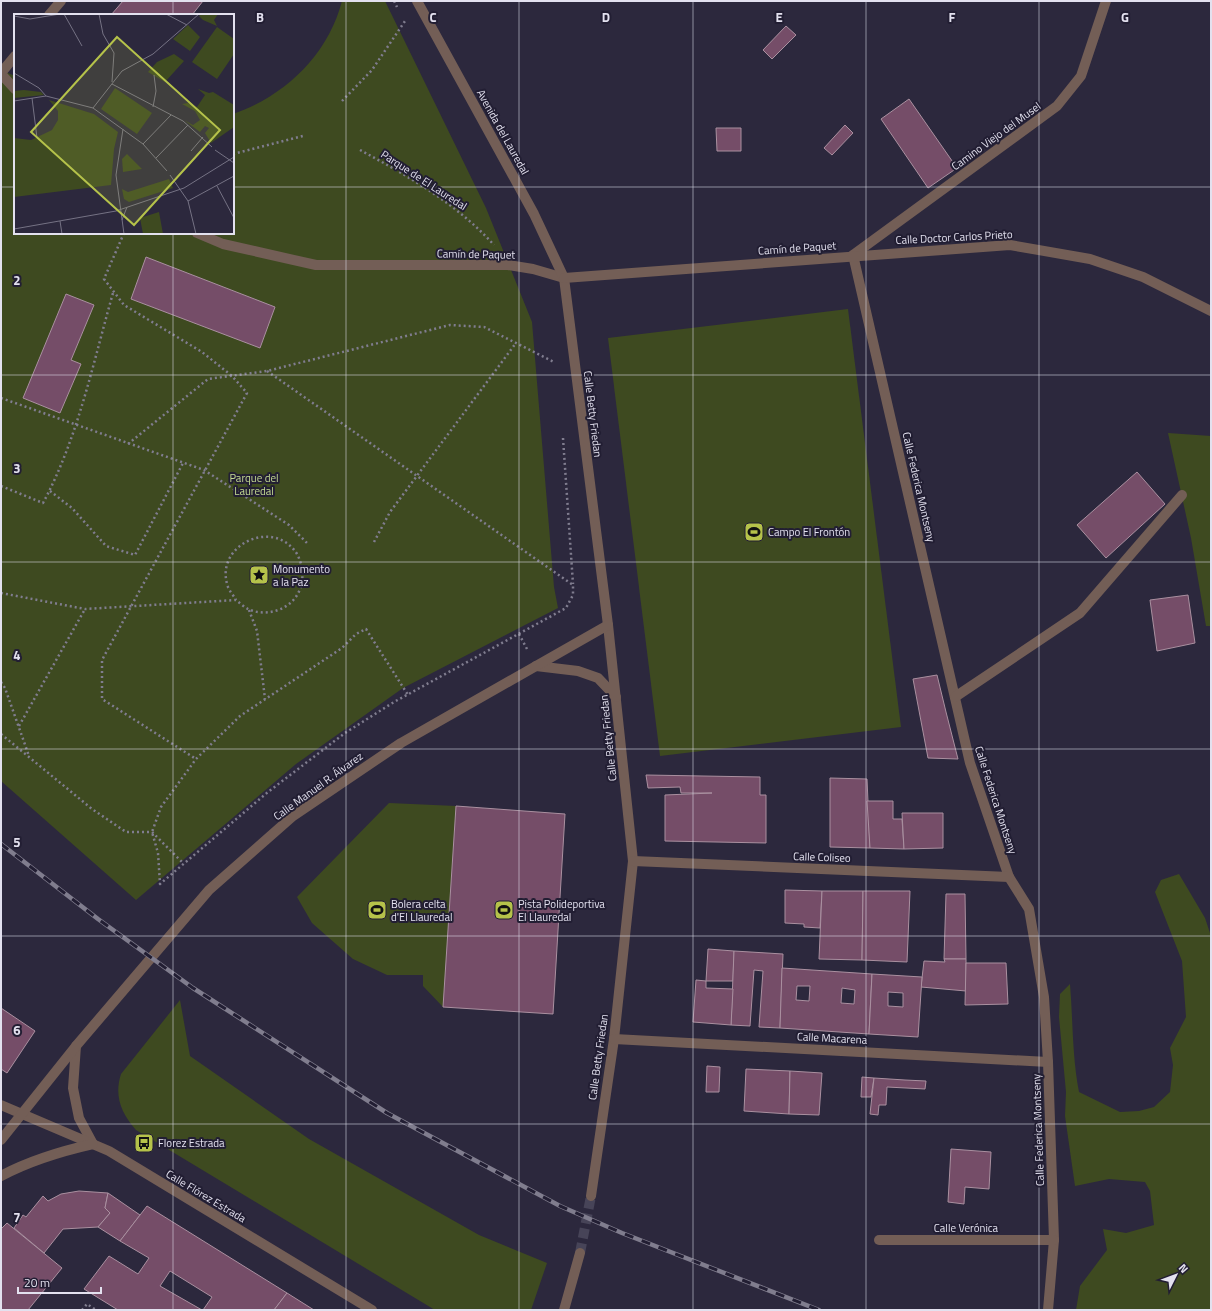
<svg xmlns="http://www.w3.org/2000/svg" width="1212" height="1311" font-family="'Titillium Web',sans-serif">
<style>
.green{fill:#3e4a20}
.building{fill:#754d68;stroke:#aa90a0;fill-rule:evenodd}
.lines{fill:none;stroke-linecap:round;stroke-linejoin:round}
.minor-tunnel{stroke:#474458;stroke-width:10;stroke-dasharray:10 5;stroke-linecap:butt}
.path{stroke:#807d8f;stroke-width:2.5;stroke-dasharray:2 3;stroke-linecap:butt}
.pedestrian{stroke:#735e56;stroke-width:10}
.minor{stroke:#735e56;stroke-width:10}
.rail-casing{stroke:#807d8e;stroke-width:4.5}
.rail{stroke:#221e33;stroke-width:3;stroke-dasharray:9;stroke-linecap:butt}
.grid{fill:none;stroke:#e3e1ef;stroke-width:1;stroke-opacity:0.55}
.labels{text-anchor:middle;stroke-width:4;stroke-linejoin:round;paint-order:stroke}
.street-label{font-size:11px;fill:#e3e1ef;stroke:#221e33}
.park-label{font-size:11px;fill:#c5db93;stroke:#221e33}
.poi-label{font-size:11px;fill:#e3e1ef;stroke:#221e33;text-anchor:start}
.inset-road{fill:none;stroke:#757284;stroke-width:1}
.view{fill:#b5c24a;fill-opacity:0.15;stroke:#b5c24a;stroke-width:2}
.inset-edge{fill:none;stroke:#e3e1ef;stroke-width:2}
.grid-label{font-size:13px;text-anchor:middle;font-weight:bold;fill:#e3e1ef;stroke:#221e33;stroke-width:4;stroke-linejoin:round;paint-order:stroke}
</style>
<rect width="100%" height="100%" fill="#2c283d"/>
<!-- green -->
<g class="green">
<path d="M342,1H385L486,208L532,322L554,587L558,608L403,688L296,764L136,900L1,781V70L15,76V233H233V114C285,96 328,55 342,1Z"/>
<polygon points="848,309 901,727 660,756 608,338"/>
<polygon points="1168,433 1211,436 1211,626 1206,626 1191,538"/>
<polygon points="389,803 456,806 443,1007 423,986 423,975 387,975 353,959 312,923 297,897"/>
<path d="M1179,874L1205,918L1211,936V1310H1076L1080,1286L1107,1250L1103,1229L1126,1233L1154,1225L1150,1191L1145,1182L1109,1179L1075,1186L1065,1116L1066,1092L1059,1017L1060,994L1070,984C1073,1020 1072,1056 1079,1092L1120,1112L1139,1111L1154,1107L1170,1092L1173,1065L1170,1048L1186,1017L1182,961L1155,892L1161,880Z"/>
<path d="M180,1000L190,1056L309,1139L479,1235L547,1263L531,1310H435L136,1130C121,1113 114,1096 121,1074Z"/>
</g>
<!-- building -->
<g class="building">
<polygon points="123,1 203,1 192,15 111,15"/>
<polygon points="786,26 796,35 772,59 763,50"/>
<polygon points="909,99 957,168 928,188 881,119"/>
<polygon points="845,125 853,133 832,155 824,148"/>
<polygon points="716,128 741,128 741,151 717,151"/>
<polygon points="146,257 275,307 260,348 131,299"/>
<polygon points="66,294 94,305 71,360 81,364 60,413 23,398"/>
<polygon points="1137,472 1165,504 1106,558 1077,525"/>
<polygon points="1188,595 1195,643 1157,651 1150,600"/>
<polygon points="937,675 946,712 958,759 928,758 913,679"/>
<polygon points="646,775 760,777 760,795 766,795 766,843 665,841 665,795 712,793 681,793 680,787 648,788"/>
<polygon points="830,778 867,779 870,848 830,847"/>
<polygon points="867,801 893,801 893,819 902,819 904,849 870,848"/>
<polygon points="456,806 565,814 553,1014 443,1007"/>
<polygon points="902,813 943,813 943,848 904,849"/>
<polygon points="785,890 822,891 820,928 804,927 804,924 785,923"/>
<polygon points="822,891 863,891 862,960 819,959"/>
<polygon points="863,891 910,891 907,962 862,960"/>
<polygon points="946,894 965,894 966,959 944,959"/>
<polygon points="708,949 734,951 733,981 706,981"/>
<polygon points="734,951 783,954 780,1028 759,1027 763,971 754,970 750,1026 731,1025"/>
<polygon points="944,959 966,959 966,991 921,987 924,961 945,962"/>
<polygon points="966,963 1006,963 1008,1004 965,1005"/>
<path d="M782,968L872,974L869,1034L780,1028ZM797,986H810L809,1001L796,1000ZM842,988L855,990L854,1004L841,1003Z"/>
<path d="M872,974L922,977L918,1037L869,1034ZM888,992L903,993V1007L888,1006Z"/>
<polygon points="696,980 706,981 706,988 733,989 731,1025 693,1022"/>
<polygon points="1,1008 35,1031 7,1073 1,1069"/>
<polygon points="707,1066 720,1067 719,1092 706,1092"/>
<polygon points="746,1069 790,1071 789,1114 744,1111"/>
<polygon points="790,1071 822,1073 819,1115 789,1114"/>
<polygon points="862,1077 874,1078 871,1097 861,1097"/>
<polygon points="874,1078 905,1080 926,1081 925,1089 887,1087 886,1105 879,1105 878,1115 870,1114"/>
<polygon points="951,1149 991,1152 989,1189 965,1187 964,1204 948,1202"/>
<polygon points="79,1191 108,1193 105,1208 110,1213 98,1227 63,1229 44,1253 14,1228 23,1215 26,1217 43,1196 48,1201 61,1194"/>
<polygon points="108,1193 140,1215 120,1241 98,1227 110,1213 105,1208"/>
<polygon points="147,1206 287,1293 274,1310 203,1310 212,1297 170,1271 160,1286 202,1310 118,1310 84,1289 109,1256 138,1274 149,1258 120,1241"/>
<polygon points="7,1223 62,1268 28,1310 1,1310 1,1229"/>
<polygon points="287,1293 314,1310 274,1310"/>
</g>
<g class="lines">
<!-- minor-tunnel -->
<polyline class="minor-tunnel" points="580,1253 591,1196"/>
<!-- path -->
<g class="path">
<polyline points="394,1 397,7"/>
<polyline points="342,101 372,70 405,21"/>
<path d="M360,150C408,176 457,204 494,245"/>
<polyline points="233,154 303,136"/>
<polyline points="124,233 104,279 124,305 202,352 232,376 247,393 102,660 102,699 196,759"/>
<polyline points="267,371 573,585 573,595 566,608 394,702 345,733 268,792 160,884 158,853 152,832 161,807 196,759 240,716 342,648 356,634 366,629 408,695"/>
<polyline points="1,398 204,470 289,525 308,544"/>
<polyline points="563,438 573,584"/>
<polyline points="128,444 208,379 267,371 450,325 484,327 554,362"/>
<path d="M1,486L43,503C78,438 93,363 113,293"/>
<polyline points="50,491 72,508 106,546 135,555 183,463"/>
<polyline points="374,542 390,512 516,343"/>
<path d="M1,593L85,609L236,600C240,603 244,607 248,609C267,618 293,609 300,589C304,578 303,565 297,554C274,517 213,545 228,587C230,592 234,596 236,600"/>
<polyline points="249,610 257,631 265,699"/>
<polyline points="519,634 527,649"/>
<polyline points="1,682 5,688 29,756"/>
<polyline points="19,726 85,609"/>
<polyline points="1,734 92,809 126,832 152,832 183,863"/>
<polyline points="82,1310 87,1304 96,1310"/>
</g>
<!-- pedestrian -->
<g class="pedestrian">
<polyline points="1,74 15,89"/>
<polyline points="197,233 223,244 316,265 508,265 533,269 564,278"/>
</g>
<!-- minor -->
<g class="minor">
<polyline points="417,1 534,214 564,278 608,625 633,861 614,1039 591,1196"/>
<polyline points="49,15 61,1"/>
<polyline points="1,73 15,56"/>
<polyline points="853,255 970,763 1009,877 1029,909 1044,997 1048,1062 1054,1240 1048,1310"/>
<polyline points="853,255 1057,106 1081,76 1106,1"/>
<polyline points="564,278 1010,245 1090,259 1143,277 1211,311"/>
<polyline points="536,666 578,671 598,678 616,697"/>
<polyline points="955,697 1080,613 1182,495"/>
<polyline points="633,861 1009,877"/>
<polyline points="614,1039 1048,1062"/>
<polyline points="76,1046 73,1088 79,1118 93,1144"/>
<polyline points="1,1105 109,1151 372,1310"/>
<polyline points="1,1140 76,1046 209,890 293,816 401,743 608,625"/>
<path d="M1,1176C29,1161 62,1151 93,1144"/>
<polyline points="879,1240 1054,1240"/>
<polyline points="564,1310 580,1253"/>
</g>
<!-- rail casing -->
<g class="rail-casing">
<polyline id="rail" points="1,844 98,919 193,988 387,1113 560,1206 622,1233 819,1310"/>
</g>
<!-- rail -->
<use href="#rail" class="rail"/>
</g>
<!-- grid -->
<path class="grid" d="M173,1V15M346,1V1310M519,1V1310M693,1V1310M866,1V1310M1039,1V1310M1,187H15M233,187H1211M173,233V1310M1,375H1211M1,562H1211M1,749H1211M1,936H1211M1,1124H1211"/>
<!-- icons -->
<defs>
<g id="stadium-square" transform="scale(1)"><rect x="-9" y="-9" width="18" height="18" rx="4" fill="#b5c24a" stroke="#221e33"/><path d="M0-5a6.5 5 0 1 0 0 10a6.5 5 0 1 0 0-10ZM-3.5-1.8h7v3.6h-7Z" fill="#111"/></g>
<g id="sight-square" transform="scale(1)"><rect x="-9" y="-9" width="18" height="18" rx="4" fill="#b5c24a" stroke="#221e33"/><path d="M0-6L1.8-2.2L6-1.7L2.9 1.2L3.7 5.4L0 3.3L-3.7 5.4L-2.9 1.2L-6-1.7L-1.8-2.2Z" fill="#111"/></g>
<g id="bus-square" transform="scale(1)"><rect x="-9" y="-9" width="18" height="18" rx="4" fill="#b5c24a" stroke="#221e33"/><path d="M-5-6H5V4H4V6H2V4H-2V6H-4V4H-5ZM-3.5-4V0h7V-4ZM-3.5 1.2v1.5H-2V1.2ZM2 1.2v1.5H3.5V1.2Z" fill="#111"/></g>
</defs>
<g fill-rule="evenodd">
<use href="#stadium-square" x="754" y="532"/>
<use href="#sight-square" x="259" y="575"/>
<use href="#stadium-square" x="377" y="910"/>
<use href="#stadium-square" x="504" y="910"/>
<use href="#bus-square" x="144" y="1143"/>
</g>
<g class="labels">
<!-- street labels -->
<g class="street-label">
<text transform="translate(503 132) rotate(61)" y="4">Avenida del Lauredal</text>
<text transform="translate(996 136) rotate(-36)" y="4">Camino Viejo del Musel</text>
<text transform="translate(424 180) rotate(33)" y="4">Parque de El Lauredal</text>
<text transform="translate(954 237) rotate(-3)" y="4">Calle Doctor Carlos Prieto</text>
<text transform="translate(797 248) rotate(-4)" y="4">Camín de Paquet</text>
<text transform="translate(476 254) rotate(1)" y="4">Camín de Paquet</text>
<text transform="translate(593 414) rotate(83)" y="4">Calle Betty Friedan</text>
<text transform="translate(919 487) rotate(77)" y="4">Calle Federica Montseny</text>
<text transform="translate(608 738) rotate(-96)" y="4">Calle Betty Friedan</text>
<text transform="translate(318 786) rotate(-36)" y="4">Calle Manuel R. Álvarez</text>
<text transform="translate(996 800) rotate(72)" y="4">Calle Federica Montseny</text>
<text transform="translate(822 857) rotate(2)" y="4">Calle Coliseo</text>
<text transform="translate(832 1038) rotate(3)" y="4">Calle Macarena</text>
<text transform="translate(598 1057) rotate(-82)" y="4">Calle Betty Friedan</text>
<text transform="translate(1038 1130) rotate(-92)" y="4">Calle Federica Montseny</text>
<text transform="translate(206 1196) rotate(31)" y="4">Calle Flórez Estrada</text>
<text x="966" y="1232">Calle Verónica</text>
</g>
<!-- park labels -->
<g class="park-label">
<text x="254" y="482">Parque del<tspan x="254" dy="13">Lauredal</tspan></text>
</g>
<!-- poi labels -->
<g class="poi-label">
<text x="768" y="536">Campo El Frontón</text>
<text x="273" y="573">Monumento<tspan x="273" dy="13">a la Paz</tspan></text>
<text x="391" y="908">Bolera celta<tspan x="391" dy="13">d'El Llauredal</tspan></text>
<text x="518" y="908">Pista Polideportiva<tspan x="518" dy="13">El Llauredal</tspan></text>
<text x="158" y="1147">Florez Estrada</text>
</g>
</g>
<!-- overview -->
<g transform="translate(14 14)">
<rect width="220" height="220" fill="#2c283d"/>
<path d="M188,0H204L200,6L203,12L189,6L185,2ZM174,11L186,23L176,37L159,25ZM203,13L220,25V40L203,65L178,48ZM160,40L170,47L151,68L134,58L143,48ZM101,74L138,99L123,120L87,95ZM184,75L195,79L199,78L220,91V113L197,129L191,119L195,114L191,112L186,118L170,106L179,111L186,106L181,97L168,90L174,89L183,93L191,81ZM10,76L27,78L30,81L0,84V77ZM35,86L80,100L104,118L100,135L97,171L0,183V124L17,126L38,116L44,106V97ZM113,140L128,155L109,158L108,145ZM155,165L159,174L115,188L110,185L108,175L114,178ZM145,198L149,220H129L126,204Z" fill="#3e4a20"/>
<path class="inset-road" d="M50,0L68,32M85,0L89,20L100,39L98,68M152,0L173,11M0,2L16,5L46,0M0,59L25,74L32,82M98,70L169,107L198,133M18,84L23,124M0,87L32,82L79,94L129,130L153,157M139,93L142,77L140,61M79,94L108,57L139,40L185,0M109,115L102,161L110,220M129,130L157,101M201,136L220,149M177,137L189,123M142,144L174,111M156,161L174,187L182,220M203,172L220,204M174,187L220,162M108,206L113,193M46,207L48,220M0,215L102,197L170,174L220,143"/>
<path class="view" d="M103,23L206,116L120,211L17,118Z"/>
<rect width="220" height="220" class="inset-edge"/>
</g>
<g class="grid-label">
<text x="260" y="22">B</text>
<text x="433" y="22">C</text>
<text x="606" y="22">D</text>
<text x="779" y="22">E</text>
<text x="952" y="22">F</text>
<text x="1125" y="22">G</text>
<text x="17" y="285">2</text>
<text x="17" y="473">3</text>
<text x="17" y="660">4</text>
<text x="17" y="847">5</text>
<text x="17" y="1035">6</text>
<text x="17" y="1222">7</text>
</g>
<!-- border -->
<rect width="1212" height="1311" fill="none" stroke="#e3e1ef" stroke-width="4"/>
<!-- north arrow -->
<g transform="translate(1176 1275) rotate(48)" stroke="#221e33" stroke-width="3" paint-order="stroke">
<path d="M0-3L7 15L0 10L-7 15Z" fill="#e3e1ef"/>
<text y="-6" font-size="11" font-weight="bold" text-anchor="middle" fill="#e3e1ef">N</text>
</g>
<!-- scale -->
<path d="M18 1287v6h83v-6" fill="none" stroke="#e3e1ef" stroke-width="2"/>
<text x="24" y="1287" font-size="12" fill="#e3e1ef" stroke="#221e33" stroke-width="3" paint-order="stroke">20 m</text>
</svg>
